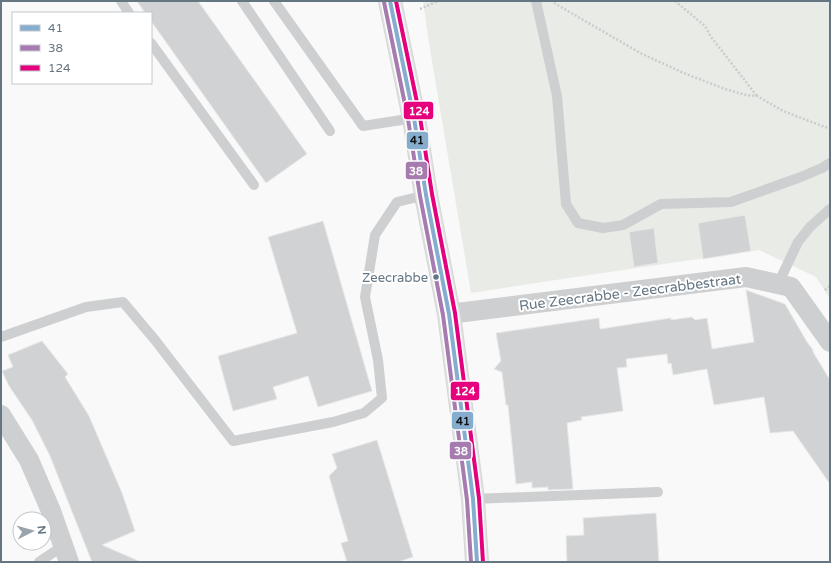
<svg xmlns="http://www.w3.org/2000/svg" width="831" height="563" font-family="'Varela Round',sans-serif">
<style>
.green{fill:#e8ebe6}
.building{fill:#d0d2d3;stroke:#e8e8e8}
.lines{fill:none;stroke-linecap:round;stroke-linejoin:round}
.secondary-casing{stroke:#d5d6d7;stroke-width:24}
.path{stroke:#cbcccd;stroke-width:2.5;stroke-dasharray:2 2;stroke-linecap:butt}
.lane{stroke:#cecfd0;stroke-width:10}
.street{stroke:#cecfd0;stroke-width:20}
.secondary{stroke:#e1e2e2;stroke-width:22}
.bus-1-casing{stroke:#fff;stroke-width:7}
.bus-2-casing{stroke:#fff;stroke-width:7}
.bus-3-casing{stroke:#fff;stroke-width:7}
.bus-1{stroke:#86acce;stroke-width:4}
.bus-2{stroke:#a67cb0;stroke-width:4}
.bus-3{stroke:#e5007d;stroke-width:4}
.bus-dot{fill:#657683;stroke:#fff;stroke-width:1.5}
.labels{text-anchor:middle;stroke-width:4;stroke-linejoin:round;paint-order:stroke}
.bus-label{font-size:13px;fill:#657683;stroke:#fff;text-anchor:end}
.street-label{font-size:14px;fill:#657683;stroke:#fff}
.line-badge{stroke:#fff;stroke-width:1.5}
.badge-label{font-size:11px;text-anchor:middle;font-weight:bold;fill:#fff}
.pale-badge-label{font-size:11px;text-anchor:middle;font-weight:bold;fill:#111}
</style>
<rect width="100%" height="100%" fill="#f9f9f9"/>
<!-- green -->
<polygon class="green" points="423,1 830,1 830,299 816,277 759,250 569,278 471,293 429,43"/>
<!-- building -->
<g class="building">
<polygon points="137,1 198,1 307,154 266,183 151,21 151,13 145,13"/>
<polygon points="745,215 751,251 703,259 698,223"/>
<polygon points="323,221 372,391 318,407 308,376 273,387 277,399 233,411 218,356 297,333 268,237"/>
<polygon points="654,228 658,263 634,267 629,232"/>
<polygon points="746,290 785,304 807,342 813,350 813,352 830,380 830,484 793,431 770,433 764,397 714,405 707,369 673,375 671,363 668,364 667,354 626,359 627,367 617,368 623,411 581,417 582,420 567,423 573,489 548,490 548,487 532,488 532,482 516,484 508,405 506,405 502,372 494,369 501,361 496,333 599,318 600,329 671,318 671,320 692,317 695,320 707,318 712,349 754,342"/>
<polygon points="42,341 68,374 65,377 89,416 122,493 135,531 102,545 141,562 92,562 50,456 32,420 9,386 2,371 13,367 8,355"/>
<polygon points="377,440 413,557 398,562 347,562 341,543 348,541 329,476 337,468 332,454"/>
<polygon points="656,513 659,562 567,562 566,536 584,535 583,518"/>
</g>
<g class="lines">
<!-- secondary casing -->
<g class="secondary-casing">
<polyline id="secondary" points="390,1 414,118 426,195 449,314 473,499 477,562"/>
</g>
<!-- path -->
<g class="path">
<polyline points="675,1 705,26 711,37 757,96"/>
<polyline points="554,3 642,54 686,74 725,89 746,95 757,96 783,111 830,129"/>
<polyline points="420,9 438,1"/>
<polyline points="825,290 830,286"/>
</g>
<!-- lane -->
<g class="lane">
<polyline points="121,1 129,13"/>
<polyline points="242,1 330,131"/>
<polyline points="274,1 363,126 414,118"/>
<polyline points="536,1 557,96 566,204 578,223 603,228 623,225 661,204 731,202 801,177 822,168 830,163"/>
<polyline points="151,43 254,185"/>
<polyline points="778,284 798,242 810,227 830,209"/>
<polyline points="1,337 86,307 123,302 155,340 233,441 333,422 364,413 382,398 378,360 365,297 375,235 397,202 426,195"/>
<polyline points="473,499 658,492"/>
<polyline points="39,562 63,546"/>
</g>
<!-- street -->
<g class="street">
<polyline points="449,314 746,277 791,287 830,342"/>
<polyline points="1,415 29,460 51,511 69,562"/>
</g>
<!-- secondary -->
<use href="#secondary" class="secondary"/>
<!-- bus-1 casing -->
<g class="bus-1-casing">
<polyline id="bus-1" points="390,1 414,118 426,195 449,314 473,499 477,562"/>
</g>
<!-- bus-2 casing -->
<g class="bus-2-casing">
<polyline id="bus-2" points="384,2 408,119 420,196 443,315 467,500 471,562"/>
</g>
<!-- bus-3 casing -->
<g class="bus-3-casing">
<polyline id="bus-3" points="396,1 420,117 432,194 455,313 479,498 483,562"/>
</g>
<!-- bus-1 -->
<use href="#bus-1" class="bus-1"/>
<!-- bus-2 -->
<use href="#bus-2" class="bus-2"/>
<!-- bus-3 -->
<use href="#bus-3" class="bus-3"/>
</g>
<!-- markers -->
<circle class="bus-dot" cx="436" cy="277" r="3.5"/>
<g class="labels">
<!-- bus labels -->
<g class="bus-label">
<text x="428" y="282">Zeecrabbe</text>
</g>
<!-- street labels -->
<g class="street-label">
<text transform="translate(630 292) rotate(-7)" y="5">Rue Zeecrabbe - Zeecrabbestraat</text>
</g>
</g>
<g class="line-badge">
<rect x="403" y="101" width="31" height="19" rx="4" fill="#e5007d"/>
<rect x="406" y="131" width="23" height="19" rx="4" fill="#86acce"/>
<rect x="405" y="161" width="23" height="19" rx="4" fill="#a67cb0"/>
<rect x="450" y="381" width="30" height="20" rx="4" fill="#e5007d"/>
<rect x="451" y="411" width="23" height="19" rx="4" fill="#86acce"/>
<rect x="449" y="441" width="23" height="19" rx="4" fill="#a67cb0"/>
</g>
<g class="badge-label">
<text x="419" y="115">124</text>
<text x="416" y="175">38</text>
<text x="465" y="395">124</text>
<text x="461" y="455">38</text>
</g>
<g class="pale-badge-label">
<text x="417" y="144">41</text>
<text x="463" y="425">41</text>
</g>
<!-- border -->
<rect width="831" height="563" fill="none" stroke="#657683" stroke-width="4"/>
<!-- legend -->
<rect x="12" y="12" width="140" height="72" fill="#ffffff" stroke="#c1c8cd"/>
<rect x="20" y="25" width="20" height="6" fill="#86acce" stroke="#c1c8cd"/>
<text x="48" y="32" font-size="12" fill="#657683">41</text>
<rect x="20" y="45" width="20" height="6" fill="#a67cb0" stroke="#c1c8cd"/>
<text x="48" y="52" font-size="12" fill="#657683">38</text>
<rect x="20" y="65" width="20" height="6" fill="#e5007d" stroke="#c1c8cd"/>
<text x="48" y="72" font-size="12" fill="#657683">124</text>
<!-- north arrow -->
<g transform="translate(32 531) rotate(84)"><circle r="19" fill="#ffffff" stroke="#c1c8cd"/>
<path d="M0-3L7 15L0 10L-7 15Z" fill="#99a4ac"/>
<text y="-6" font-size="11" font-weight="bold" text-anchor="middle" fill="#657683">N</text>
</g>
</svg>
